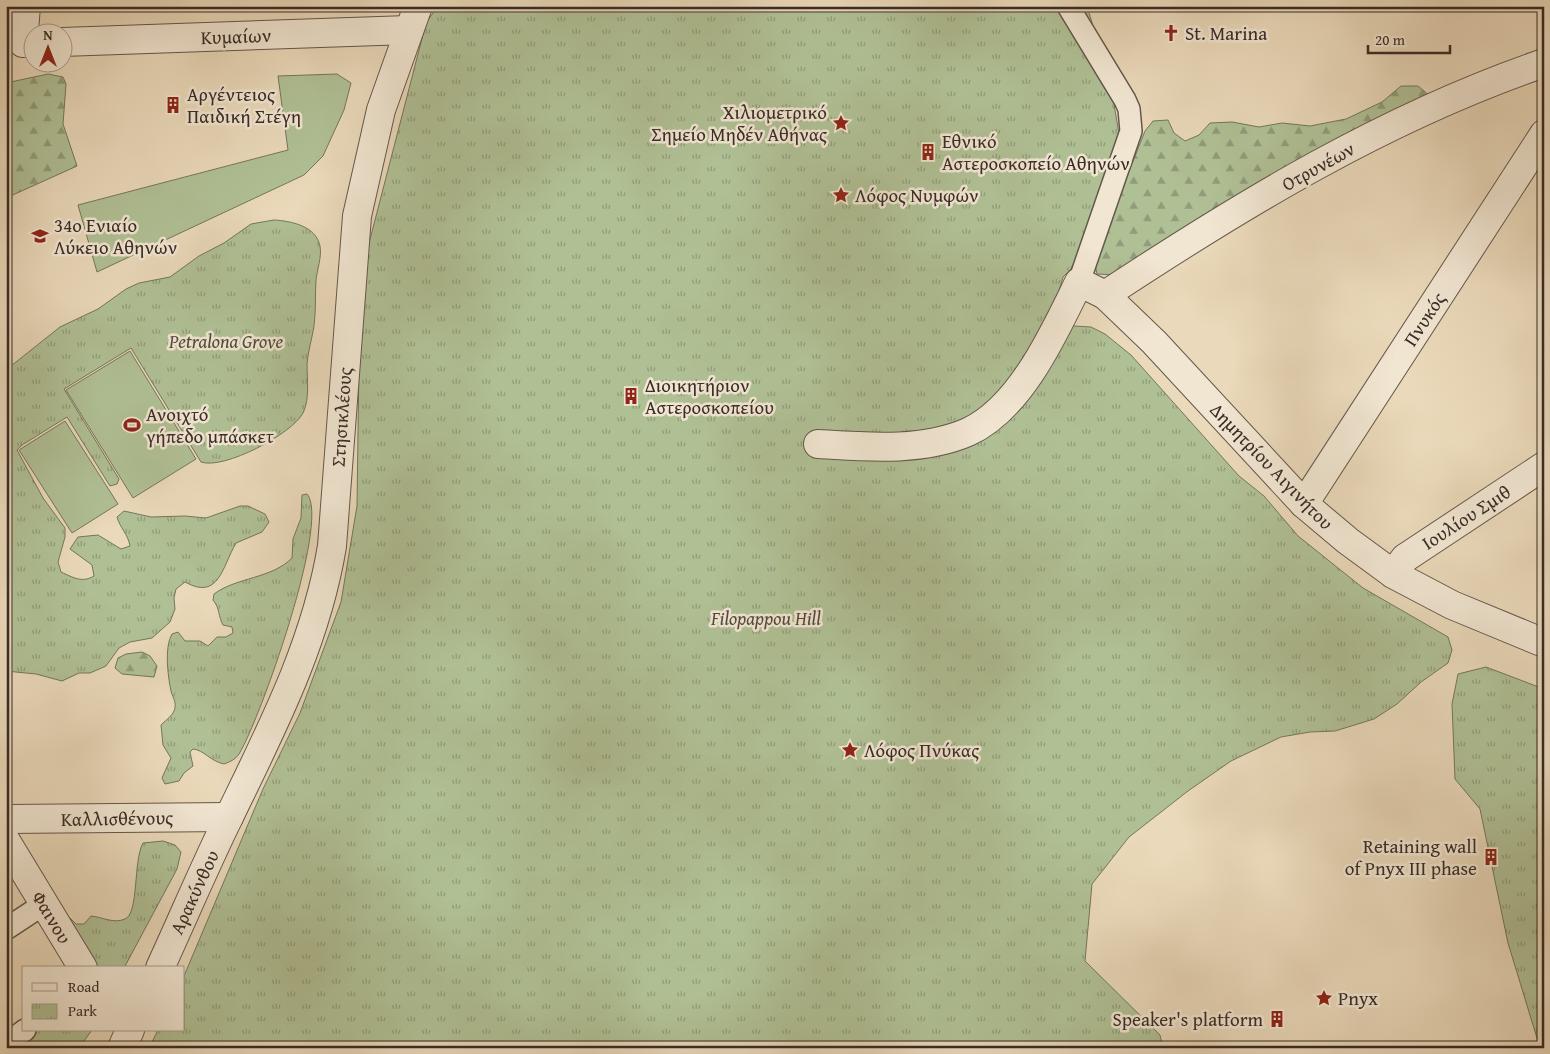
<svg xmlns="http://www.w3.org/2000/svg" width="1550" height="1054" font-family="'Gentium Book Plus',serif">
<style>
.grass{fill:#b0c095;stroke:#74765e}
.forest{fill:url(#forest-firs);stroke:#74765e}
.park{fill:url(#park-tufts);stroke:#74765e}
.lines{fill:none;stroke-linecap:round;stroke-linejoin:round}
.pedestrian-casing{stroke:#65574c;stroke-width:24}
.minor-casing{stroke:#65574c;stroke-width:30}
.tertiary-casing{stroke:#65574c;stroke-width:30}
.pedestrian{stroke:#f1e6d2;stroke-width:21}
.minor{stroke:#f1e6d2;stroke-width:28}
.tertiary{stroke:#f1e6d2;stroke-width:28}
.labels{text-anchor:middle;stroke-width:5;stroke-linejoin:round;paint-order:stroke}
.poi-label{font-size:19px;fill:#392c27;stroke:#f1e6d2;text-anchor:start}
.street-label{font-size:19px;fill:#392c27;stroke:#f1e6d2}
.park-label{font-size:19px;font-style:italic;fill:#514a3d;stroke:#f1e6d2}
</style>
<defs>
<pattern id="forest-firs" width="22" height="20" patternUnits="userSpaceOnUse" patternTransform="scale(1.25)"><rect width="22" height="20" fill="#b0c095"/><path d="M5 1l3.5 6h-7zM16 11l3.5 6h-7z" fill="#909c7a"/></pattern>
<pattern id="park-tufts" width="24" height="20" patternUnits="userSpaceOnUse" patternTransform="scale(1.25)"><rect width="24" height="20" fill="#b0c095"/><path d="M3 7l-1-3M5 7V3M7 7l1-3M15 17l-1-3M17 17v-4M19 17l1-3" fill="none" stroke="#909c7a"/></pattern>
</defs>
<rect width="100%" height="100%" fill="#ead9ba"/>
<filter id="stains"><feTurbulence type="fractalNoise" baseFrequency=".004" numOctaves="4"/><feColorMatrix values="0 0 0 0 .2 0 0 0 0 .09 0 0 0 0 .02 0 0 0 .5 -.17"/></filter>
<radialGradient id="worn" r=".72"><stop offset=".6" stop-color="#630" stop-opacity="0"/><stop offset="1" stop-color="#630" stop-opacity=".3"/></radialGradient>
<!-- grass -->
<g class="grass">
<polygon points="337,74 351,83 344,110 323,156 304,175 97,272 78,205 288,150 278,76"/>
<polygon points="130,351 196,459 133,498 66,390"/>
<polygon points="65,421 118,504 72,533 19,450"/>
</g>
<!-- forest -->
<g class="forest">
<polygon points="48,74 63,77 66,84 63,124 77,166 6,198 6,83"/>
<polygon points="1401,86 1418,86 1431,97 1118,275 1097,274 1094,260 1145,131 1153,121 1168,120 1174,133 1185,141 1199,135 1210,123 1232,122 1259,127 1282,123 1310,126 1346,119 1382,102"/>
<polygon points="142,652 150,656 157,666 154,677 122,674 115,668 118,658 126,654"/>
</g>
<!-- park -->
<g class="park">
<polygon points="438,6 1087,6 1096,36 1114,73 1114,104 1119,134 1076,264 1063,277 1053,312 1074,326 1091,327 1105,334 1131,355 1239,476 1264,496 1298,536 1363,588 1448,637 1452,650 1448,663 1421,682 1397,704 1374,719 1335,731 1310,732 1281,737 1231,761 1188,791 1129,837 1092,884 1085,961 1160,1035 1163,1048 149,1048 158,1030 184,1030 184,976 263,789 300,713 341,602 357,506 359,363 367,251 426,23"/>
<path d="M274,220C291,221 316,226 320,246C322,257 317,270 316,280C315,295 316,311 314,326C312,339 308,351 307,364C307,379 310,399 303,413C292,434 224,470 201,462L131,348L64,389L119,479L117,484L110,486L67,417L22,445L17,450L43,498L65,528V537L58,562L61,572C74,578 82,583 94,576L92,565L70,549L78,537L98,535L121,549L130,546C128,534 120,528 117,517L124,511L151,517L185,516L206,518L240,506H248L265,514L269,522L262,532L236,543C222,567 219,601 185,582L176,589L174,598L175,609L170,622L152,638L130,642L119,648L106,666L90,673H79L62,681L36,674L6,671V370L60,327L98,309L126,289L139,283L170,277L199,256L224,243L251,224Z"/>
<path d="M307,494C331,521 259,722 239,754C236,759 230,762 224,764C210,761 204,750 193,749L190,752L193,766L184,773L179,781L165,784L162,778L171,758L163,745L161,725C166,720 175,714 175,707C176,701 172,696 171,691C168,677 164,647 172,634L178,632L185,641H200L208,646L217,637H226L233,633L232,627L223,625C218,616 220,608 213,600L214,594C237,577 271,579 292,558L293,539L301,518L302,495Z"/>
<polygon points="1486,667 1544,689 1544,1048 1540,1048 1508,943 1480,809 1455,779 1452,704 1458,674"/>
<path d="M163,841L175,845L181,852L177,869L124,968H95L63,919L70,918L76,924H84L91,916C102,917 114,924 125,919C139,914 133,861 143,843Z"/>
<polygon points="37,1030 92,1030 79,1048 23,1048"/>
</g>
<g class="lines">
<!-- pedestrian casing -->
<g class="pedestrian-casing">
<g id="pedestrian">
<polyline points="1068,6 1125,100 1129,109 1131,131 1079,282"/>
<polyline points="6,929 44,904"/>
<polyline points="6,1044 25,1030"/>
</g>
</g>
<!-- minor casing -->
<g class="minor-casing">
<g id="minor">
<polyline points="62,42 409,30"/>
<polyline points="23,43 26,6"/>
<path d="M1105,295C1243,204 1386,117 1544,63"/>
<path d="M818,444C867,447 922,452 968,432C1021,408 1055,331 1079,282L1105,295L1154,342L1304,504L1348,541L1393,574L1452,605L1544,643"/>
<polyline points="1304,504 1544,134"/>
<polyline points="1393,574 1405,558 1544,466"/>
<polyline points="6,819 229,817"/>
<polyline points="6,841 83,968"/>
</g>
</g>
<!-- tertiary casing -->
<g class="tertiary-casing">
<g id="tertiary">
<path d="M160,968C183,918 204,868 228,819C271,730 316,644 332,546L357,216L381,110L418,6"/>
<polyline points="122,1048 130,1030"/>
</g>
</g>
<!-- pedestrian -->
<use href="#pedestrian" class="pedestrian"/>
<!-- minor -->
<use href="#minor" class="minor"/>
<!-- tertiary -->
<use href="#tertiary" class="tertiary"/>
</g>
<!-- icons -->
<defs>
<g id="church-bare" transform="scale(1.35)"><path d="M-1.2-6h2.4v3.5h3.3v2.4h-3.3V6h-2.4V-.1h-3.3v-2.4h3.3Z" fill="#8f2418" stroke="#f1e6d2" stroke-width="2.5" paint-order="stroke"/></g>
<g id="building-bare" transform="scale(1.35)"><path d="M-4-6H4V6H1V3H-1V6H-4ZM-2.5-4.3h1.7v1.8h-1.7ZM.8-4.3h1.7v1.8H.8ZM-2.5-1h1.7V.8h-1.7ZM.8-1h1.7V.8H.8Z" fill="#8f2418" stroke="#f1e6d2" stroke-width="2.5" paint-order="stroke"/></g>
<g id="sight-bare" transform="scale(1.35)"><path d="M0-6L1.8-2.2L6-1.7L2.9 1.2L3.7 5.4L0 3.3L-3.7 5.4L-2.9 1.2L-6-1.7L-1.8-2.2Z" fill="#8f2418" stroke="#f1e6d2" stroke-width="2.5" paint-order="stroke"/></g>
<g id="school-bare" transform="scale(1.35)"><path d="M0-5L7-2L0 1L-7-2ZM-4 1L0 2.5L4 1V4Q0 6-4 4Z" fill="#8f2418" stroke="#f1e6d2" stroke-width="2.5" paint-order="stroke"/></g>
<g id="stadium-bare" transform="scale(1.35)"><path d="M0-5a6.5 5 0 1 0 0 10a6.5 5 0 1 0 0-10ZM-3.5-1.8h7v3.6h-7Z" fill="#8f2418" stroke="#f1e6d2" stroke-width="2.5" paint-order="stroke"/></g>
</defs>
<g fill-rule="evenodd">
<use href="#church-bare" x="1171" y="33"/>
<use href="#building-bare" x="173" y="105"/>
<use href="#sight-bare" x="841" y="123"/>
<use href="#building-bare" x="928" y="152"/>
<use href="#sight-bare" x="841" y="195"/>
<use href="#school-bare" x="40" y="236"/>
<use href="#building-bare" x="631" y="396"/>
<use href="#stadium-bare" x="132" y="425"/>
<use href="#sight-bare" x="850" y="750"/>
<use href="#building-bare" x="1491" y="857"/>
<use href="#sight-bare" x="1324" y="998"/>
<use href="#building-bare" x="1277" y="1019"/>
</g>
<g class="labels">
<!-- poi labels -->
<g class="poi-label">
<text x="1185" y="40">St. Marina</text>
<text x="187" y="101">Αργέντειος<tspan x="187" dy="22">Παιδική Στέγη</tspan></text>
<text x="827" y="119" text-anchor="end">Χιλιομετρικό<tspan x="827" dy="22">Σημείο Μηδέν Αθήνας</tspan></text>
<text x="942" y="148">Εθνικό<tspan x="942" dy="22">Αστεροσκοπείο Αθηνών</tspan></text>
<text x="855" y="202">Λόφος Νυμφών</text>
<text x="54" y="232">34ο Ενιαίο<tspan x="54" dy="22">Λύκειο Αθηνών</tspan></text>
<text x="645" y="392">Διοικητήριον<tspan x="645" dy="22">Αστεροσκοπείου</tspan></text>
<text x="146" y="421">Ανοιχτό<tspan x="146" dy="22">γήπεδο μπάσκετ</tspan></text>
<text x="864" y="757">Λόφος Πνύκας</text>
<text x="1477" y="853" text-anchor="end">Retaining wall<tspan x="1477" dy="22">of Pnyx III phase</tspan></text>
<text x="1338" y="1005">Pnyx</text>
<text x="1263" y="1026" text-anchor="end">Speaker's platform</text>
</g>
<!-- street labels -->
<g class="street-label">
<text transform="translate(236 36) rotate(-2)" y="7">Κυμαίων</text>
<text transform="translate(1318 166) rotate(-29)" y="7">Οτρυνέων</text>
<text transform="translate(1424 319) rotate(-57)" y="7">Πνυκός</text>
<text transform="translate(341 417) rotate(-86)" y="7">Στησικλέους</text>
<text transform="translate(1272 466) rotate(46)" y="7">Δημητρίου Αιγινήτου</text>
<text transform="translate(1466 517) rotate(-33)" y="7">Ιουλίου Σμιθ</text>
<text transform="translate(117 818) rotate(-1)" y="7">Καλλισθένους</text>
<text transform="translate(194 892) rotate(-65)" y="7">Αρακύνθου</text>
<text transform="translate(52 917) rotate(59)" y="7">Φαινου</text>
</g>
<!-- park labels -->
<g class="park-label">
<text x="226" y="348">Petralona Grove</text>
<text x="766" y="625">Filopappou Hill</text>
</g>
</g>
<!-- margin -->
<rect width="1550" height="1054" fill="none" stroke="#ead9ba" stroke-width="25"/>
<rect x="8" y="8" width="1535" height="1039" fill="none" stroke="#392c27" stroke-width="2.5"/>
<rect x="12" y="12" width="1525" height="1029" fill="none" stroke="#392c27"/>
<!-- legend -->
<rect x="22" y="966" width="162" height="65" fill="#f1e6d2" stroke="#a79c8e"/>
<rect x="32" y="983" width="25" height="8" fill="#f1e6d2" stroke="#a79c8e"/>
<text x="68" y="992" font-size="15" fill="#392c27">Road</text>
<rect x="32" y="1004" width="25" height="15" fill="url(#park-tufts)" stroke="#a79c8e"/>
<text x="68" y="1016" font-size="15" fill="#392c27">Park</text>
<!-- north arrow -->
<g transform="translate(48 48)"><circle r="24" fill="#f1e6d2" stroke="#a79c8e"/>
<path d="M0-4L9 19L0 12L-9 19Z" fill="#8f2418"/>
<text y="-8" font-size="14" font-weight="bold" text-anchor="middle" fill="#392c27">N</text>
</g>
<!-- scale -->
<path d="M1368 45v8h82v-8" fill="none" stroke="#392c27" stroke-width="2.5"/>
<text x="1375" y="45" font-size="15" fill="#392c27" stroke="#f1e6d2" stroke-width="4" paint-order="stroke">20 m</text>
<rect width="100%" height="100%" filter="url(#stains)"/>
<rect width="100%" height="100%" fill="url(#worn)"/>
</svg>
